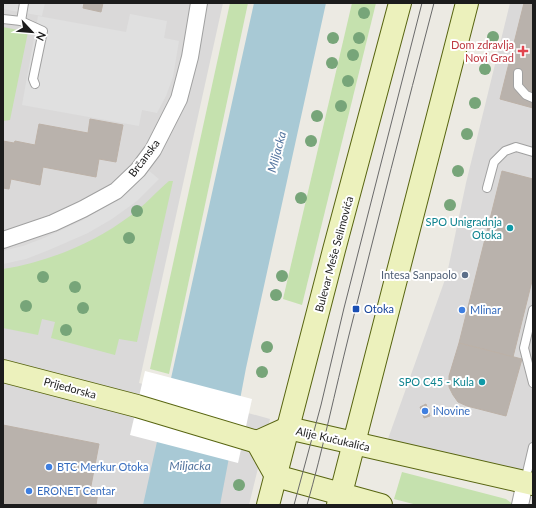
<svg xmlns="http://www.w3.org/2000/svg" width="536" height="508" font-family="Lato,sans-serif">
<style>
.residential{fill:#dad9d9}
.grass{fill:#c5e1ae}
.parking{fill:#e0e0e0}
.water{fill:#a8c9d5}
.pier{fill:#fff}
.building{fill:#b9b2ac;stroke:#bcb1a7}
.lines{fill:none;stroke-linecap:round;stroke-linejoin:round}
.lane-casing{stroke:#a0a0a0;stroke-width:10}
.street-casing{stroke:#a0a0a0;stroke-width:18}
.secondary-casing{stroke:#586511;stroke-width:24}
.lane{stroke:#fff;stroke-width:8}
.street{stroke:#fff;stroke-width:16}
.secondary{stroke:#ecf1bc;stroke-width:22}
.tram{stroke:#6a6a6a;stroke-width:1}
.tree{fill:#77a579}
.health-dot{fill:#e0444e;stroke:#fff;stroke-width:1.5}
.culture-dot{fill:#0f9aa8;stroke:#fff;stroke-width:1.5}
.service-dot{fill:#5c6f8a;stroke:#fff;stroke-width:1.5}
.transit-dot{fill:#1a4fb4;stroke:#fff;stroke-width:1.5}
.shop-dot{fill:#3f7fe0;stroke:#fff;stroke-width:1.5}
.labels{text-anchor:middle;stroke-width:4;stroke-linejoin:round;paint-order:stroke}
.health-label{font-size:11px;fill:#be3a42;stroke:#fff;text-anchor:end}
.street-label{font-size:11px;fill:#1c1c1c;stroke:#fff}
.culture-label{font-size:11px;fill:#0d838f;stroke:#fff;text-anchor:end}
.service-label{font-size:11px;fill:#4e5e75;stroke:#fff;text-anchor:end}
.transit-label{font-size:11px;fill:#164399;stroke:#fff;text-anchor:start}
.shop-label{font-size:11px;fill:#366cbe;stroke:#fff;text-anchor:start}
.water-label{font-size:12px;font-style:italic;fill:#5576a0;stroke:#fff}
</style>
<rect width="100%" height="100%" fill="#eceae3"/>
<!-- residential -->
<g class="residential">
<polygon points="3,3 223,3 139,383 270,419 249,505 3,505"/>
<polygon points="510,3 533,3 533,484 384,450 447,274 466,183"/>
</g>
<!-- grass -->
<g class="grass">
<polygon points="230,3 248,3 169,374 150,369"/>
<polygon points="352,3 376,3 302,305 283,299"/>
<polygon points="3,27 28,32 10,120 3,121"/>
<path d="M169,181H173L137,342L119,339L115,355L51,338L55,322L42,319L38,335L3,328L4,313H3V269C48,262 94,243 130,216C144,206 156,192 169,181Z"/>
<polygon points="402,472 506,499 514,505 417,505 394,499"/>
</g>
<!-- parking -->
<g class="parking">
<polygon points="3,3 45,3 42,16 3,9"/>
<polygon points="130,14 167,21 164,38 179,41 173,77 166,96 157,113 142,110 139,126 22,105 38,16 126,32"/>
<polygon points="148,170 159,179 137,201 112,219 88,233 49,250 26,259 3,264 3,251 23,246 44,238 81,221 103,208 127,191"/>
</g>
<!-- water -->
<polygon class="water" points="254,3 326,3 246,368 220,505 143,505"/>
<!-- pier -->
<polygon class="pier" points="145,371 252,399 238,463 130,435"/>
<!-- building -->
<g class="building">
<polygon points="84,3 103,3 101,12 83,8"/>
<polygon points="524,3 533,3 533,108 500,99"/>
<polygon points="90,119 123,125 116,162 99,159 96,177 43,167 40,185 11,179 9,189 3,188 3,141 14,143 15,141 35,145 39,124 88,133"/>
<polygon points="502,171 533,179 533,277 513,357 459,343"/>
<polygon points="459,343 522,359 506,416 467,406 458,402 453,395 449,387 449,376"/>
<polygon points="426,404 430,416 424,418 420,407"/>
<polygon points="3,425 99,444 90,491 98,492 96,505 3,505"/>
</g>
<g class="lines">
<!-- lane casing -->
<g class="lane-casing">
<g id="lane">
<polyline points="3,19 21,21 43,31 33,79 35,84"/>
<polyline points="21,21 24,3"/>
<polyline points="518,73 518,86 526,95 533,98"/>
<polyline points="487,188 494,162 505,151 516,147 533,152"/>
<polyline points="533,310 524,348 533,383"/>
<polyline points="525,481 533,447"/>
</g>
</g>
<!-- street casing -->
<g class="street-casing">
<g id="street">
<polyline points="3,240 53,223 83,209 116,191 138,170 153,150 179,99 190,57 199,3"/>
<polyline points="520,505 525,482"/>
</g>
</g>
<!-- secondary casing -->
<g class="secondary-casing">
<g id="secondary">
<polyline points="3,371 137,406 257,442"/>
<polyline points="257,442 288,428 533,484"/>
<polyline points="257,442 276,476 381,505"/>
<polyline points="268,505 334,250 400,3"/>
<polyline points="338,505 467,3"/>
</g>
</g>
<!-- lane -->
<use href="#lane" class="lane"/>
<!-- street -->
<use href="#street" class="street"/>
<!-- secondary -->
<use href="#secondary" class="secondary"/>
<!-- tram -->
<g class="tram">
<polyline points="294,505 321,405 344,308 422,3"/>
<path d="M307,505C323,449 335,391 349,335C377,224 405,113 434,3"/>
</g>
</g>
<!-- trees -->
<g class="tree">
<circle cx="364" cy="13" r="6"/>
<circle cx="493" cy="37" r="6"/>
<circle cx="333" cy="38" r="6"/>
<circle cx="359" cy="38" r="6"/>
<circle cx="353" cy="55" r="6"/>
<circle cx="332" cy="63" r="6"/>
<circle cx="485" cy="69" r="6"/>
<circle cx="348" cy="81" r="6"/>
<circle cx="475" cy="103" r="6"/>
<circle cx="341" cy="106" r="6"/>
<circle cx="317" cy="116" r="6"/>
<circle cx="467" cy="134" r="6"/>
<circle cx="311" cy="141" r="6"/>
<circle cx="458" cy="171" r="6"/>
<circle cx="301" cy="198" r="6"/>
<circle cx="450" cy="205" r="6"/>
<circle cx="137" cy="211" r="6"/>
<circle cx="129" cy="238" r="6"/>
<circle cx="282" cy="276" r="6"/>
<circle cx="43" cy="277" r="6"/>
<circle cx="75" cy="287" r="6"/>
<circle cx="276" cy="295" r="6"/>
<circle cx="26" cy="306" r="6"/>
<circle cx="83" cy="308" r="6"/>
<circle cx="66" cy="330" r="6"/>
<circle cx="267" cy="347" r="6"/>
<circle cx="262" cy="372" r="6"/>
<circle cx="239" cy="485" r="6"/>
</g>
<!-- markers -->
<path class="health-dot" d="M521 45h4v4h4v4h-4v4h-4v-4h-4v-4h4z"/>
<g class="culture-dot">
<circle cx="510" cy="228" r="4"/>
<circle cx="482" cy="382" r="4"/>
</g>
<circle class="service-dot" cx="465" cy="275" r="4"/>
<rect class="transit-dot" x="352" y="305" width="8" height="8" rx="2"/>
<g class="shop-dot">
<circle cx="462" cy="310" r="4"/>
<circle cx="425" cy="411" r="4"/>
<circle cx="49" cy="467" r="4"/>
<circle cx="29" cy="491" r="4"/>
</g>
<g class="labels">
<!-- health labels -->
<g class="health-label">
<text x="514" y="49">Dom zdravlja<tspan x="514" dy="13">Novi Grad</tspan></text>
</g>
<!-- street labels -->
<g class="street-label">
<text transform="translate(144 158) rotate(-53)" y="4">Brčanska</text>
<text transform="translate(334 254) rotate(-75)" y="4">Bulevar Meše Selimovića</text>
<text transform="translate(70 388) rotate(15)" y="4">Prijedorska</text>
<text transform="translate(333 439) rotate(13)" y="4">Alije Kučukalića</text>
</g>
<!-- culture labels -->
<g class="culture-label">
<text x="502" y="226">SPO Unigradnja<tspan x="502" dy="13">Otoka</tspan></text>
<text x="474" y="386">SPO C45 - Kula</text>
</g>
<!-- service labels -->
<g class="service-label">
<text x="457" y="279">Intesa Sanpaolo</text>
</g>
<!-- transit labels -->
<g class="transit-label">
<text x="364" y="313">Otoka</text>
</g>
<!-- shop labels -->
<g class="shop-label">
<text x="470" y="314">Mlinar</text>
<text x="433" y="415">iNovine</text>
<text x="57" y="471">BTC Merkur Otoka</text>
<text x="37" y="495">ERONET Centar</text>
</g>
<!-- water labels -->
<g class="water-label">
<text transform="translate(277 152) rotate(-75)" y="4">Miljacka</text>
<text x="190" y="470">Miljacka</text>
</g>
</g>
<!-- border -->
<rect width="536" height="508" fill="none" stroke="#1c1c1c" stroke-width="8"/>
<!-- north arrow -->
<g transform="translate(32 32) rotate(116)" stroke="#ffffff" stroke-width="3" paint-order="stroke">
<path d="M0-3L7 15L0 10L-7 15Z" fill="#1c1c1c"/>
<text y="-6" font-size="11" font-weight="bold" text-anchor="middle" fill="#1c1c1c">N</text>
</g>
</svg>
